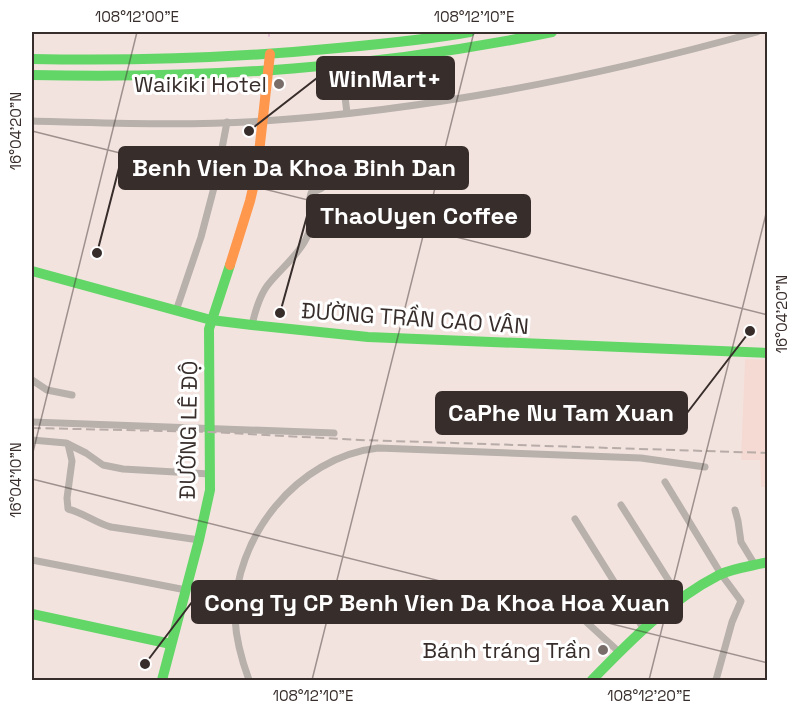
<svg xmlns="http://www.w3.org/2000/svg" width="799" height="712" font-family="'Space Grotesk',sans-serif">
<style>
.built{fill:#f5dad3}
.lines{fill:none;stroke-linecap:round;stroke-linejoin:round}
.stream{stroke:#e2bfd4;stroke-width:2}
.street{stroke:#b8b0ab;stroke-width:7}
.fast{stroke:#63d668;stroke-width:10}
.slow{stroke:#ff974d;stroke-width:10}
.rail{stroke:#b7aca8;stroke-width:2;stroke-dasharray:9 4.5;stroke-linecap:butt}
.ticks{fill:none;stroke:#372d2a;stroke-width:1.5;stroke-opacity:0.45}
.poi-dot{fill:#796d69;stroke:#fff;stroke-width:2}
.labels{text-anchor:middle;stroke-width:6;stroke-linejoin:round;paint-order:stroke}
.poi-label{font-size:22px;fill:#372d2a;stroke:#fff;text-anchor:end}
.street-label{font-size:22px;fill:#372d2a;stroke:#fff}
.leader{fill:none;stroke:#372d2a;stroke-width:2}
.callout-dot{fill:#372d2a;stroke:#fff;stroke-width:2}
.callout{fill:#372d2a;stroke:#372d2a;stroke-width:2}
.callout-label{font-size:24px;text-anchor:middle;font-weight:bold;fill:#fff}
.neatline{fill:none;stroke:#372d2a;stroke-width:2}
.ticks-label{font-size:15px;text-anchor:middle;fill:#372d2a}
</style>
<rect width="100%" height="100%" fill="#f3e3df"/>
<!-- built -->
<polygon class="built" points="745,359 767,360 767,487 761,487 760,460 741,460"/>
<g class="lines">
<!-- stream -->
<polyline class="stream" points="269,32 269,36"/>
<!-- street -->
<g class="street">
<polyline points="341,65 347,113"/>
<path d="M32,121C109,123 185,126 263,121C430,110 596,77 757,32"/>
<polyline points="176,311 201,237 216,180 227,122"/>
<path d="M252,325C255,312 259,297 267,286C279,270 297,257 306,239C314,225 306,208 311,193L322,188"/>
<polyline points="32,380 47,390 72,395"/>
<polyline points="32,422 334,433"/>
<polyline points="32,440 66,443 86,453 103,465 123,469 210,474"/>
<path d="M68,444L72,461L67,498L68,509C84,513 96,523 111,527L199,540"/>
<polyline points="665,482 721,574 741,601 732,622 716,680"/>
<polyline points="621,505 681,600"/>
<polyline points="735,510 738,521 741,542 755,565"/>
<polyline points="575,519 643,628"/>
<polyline points="32,560 186,590"/>
<polyline points="546,585 618,651"/>
<path d="M249,680C242,661 236,640 235,618C233,538 297,457 378,448L641,458L705,467"/>
</g>
<!-- fast -->
<g class="fast">
<path d="M32,59C134,61 236,58 338,48C382,44 426,40 470,32"/>
<path d="M32,75C209,79 378,68 552,32"/>
<polyline points="32,271 211,320 252,325 368,337 768,353"/>
<polyline points="32,614 171,644"/>
<polyline points="162,680 199,540 210,490 209,329 230,265"/>
<path d="M592,680C630,641 670,600 719,575C733,568 753,566 768,562"/>
</g>
<!-- slow -->
<polyline class="slow" points="230,265 250,201 257,171 270,54"/>
<!-- rail -->
<polyline class="rail" points="32,428 211,432 360,440 768,453"/>
</g>
<!-- ticks -->
<path class="ticks" d="M32,131L768,315M32,456L137,32M32,479L768,663M312,680L474,32M649,680L768,206"/>
<!-- markers -->
<g class="poi-dot">
<circle cx="279" cy="84" r="6"/>
<circle cx="603" cy="650" r="6"/>
</g>
<g class="labels">
<!-- poi labels -->
<g class="poi-label">
<text x="267" y="92">Waikiki Hotel</text>
<text x="591" y="658">Bánh tráng Trần</text>
</g>
<!-- street labels -->
<g class="street-label">
<text transform="translate(415 318) rotate(4)" y="8">ĐƯỜNG TRẦN CAO VÂN</text>
<text transform="translate(188 430) rotate(-89)" y="8">ĐƯỜNG LÊ ĐỘ</text>
</g>
</g>
<!-- callouts -->
<path class="leader" d="M249 131L317 78M97 253L119 168M280 313L307 216M750 331L687 413M145 664L192 602"/>
<g class="callout-dot">
<circle cx="249" cy="131" r="6"/>
<circle cx="97" cy="253" r="6"/>
<circle cx="280" cy="313" r="6"/>
<circle cx="750" cy="331" r="6"/>
<circle cx="145" cy="664" r="6"/>
</g>
<g class="callout">
<rect x="317" y="57" width="137" height="42" rx="6"/>
<rect x="119" y="147" width="349" height="42" rx="6"/>
<rect x="307" y="195" width="223" height="42" rx="6"/>
<rect x="436" y="392" width="251" height="42" rx="6"/>
<rect x="192" y="581" width="490" height="42" rx="6"/>
</g>
<g class="callout-label">
<text x="385" y="87">WinMart+</text>
<text x="294" y="176">Benh Vien Da Khoa Binh Dan</text>
<text x="419" y="224">ThaoUyen Coffee</text>
<text x="561" y="421">CaPhe Nu Tam Xuan</text>
<text x="437" y="611">Cong Ty CP Benh Vien Da Khoa Hoa Xuan</text>
</g>
<!-- border -->
<rect width="799" height="712" fill="none" stroke="#ffffff" stroke-width="66"/>
<rect x="33" y="33" width="733" height="646" class="neatline"/>
<g class="ticks-label">
<text x="137" y="22">108°12'00"E</text>
<text x="474" y="22">108°12'10"E</text>
<text transform="translate(16 131) rotate(-90)" y="5">16°04'20"N</text>
<text transform="translate(782 314) rotate(-90)" y="5">16°04'20"N</text>
<text transform="translate(16 480) rotate(-90)" y="5">16°04'10"N</text>
<text x="313" y="701">108°12'10"E</text>
<text x="649" y="701">108°12'20"E</text>
</g>
</svg>
